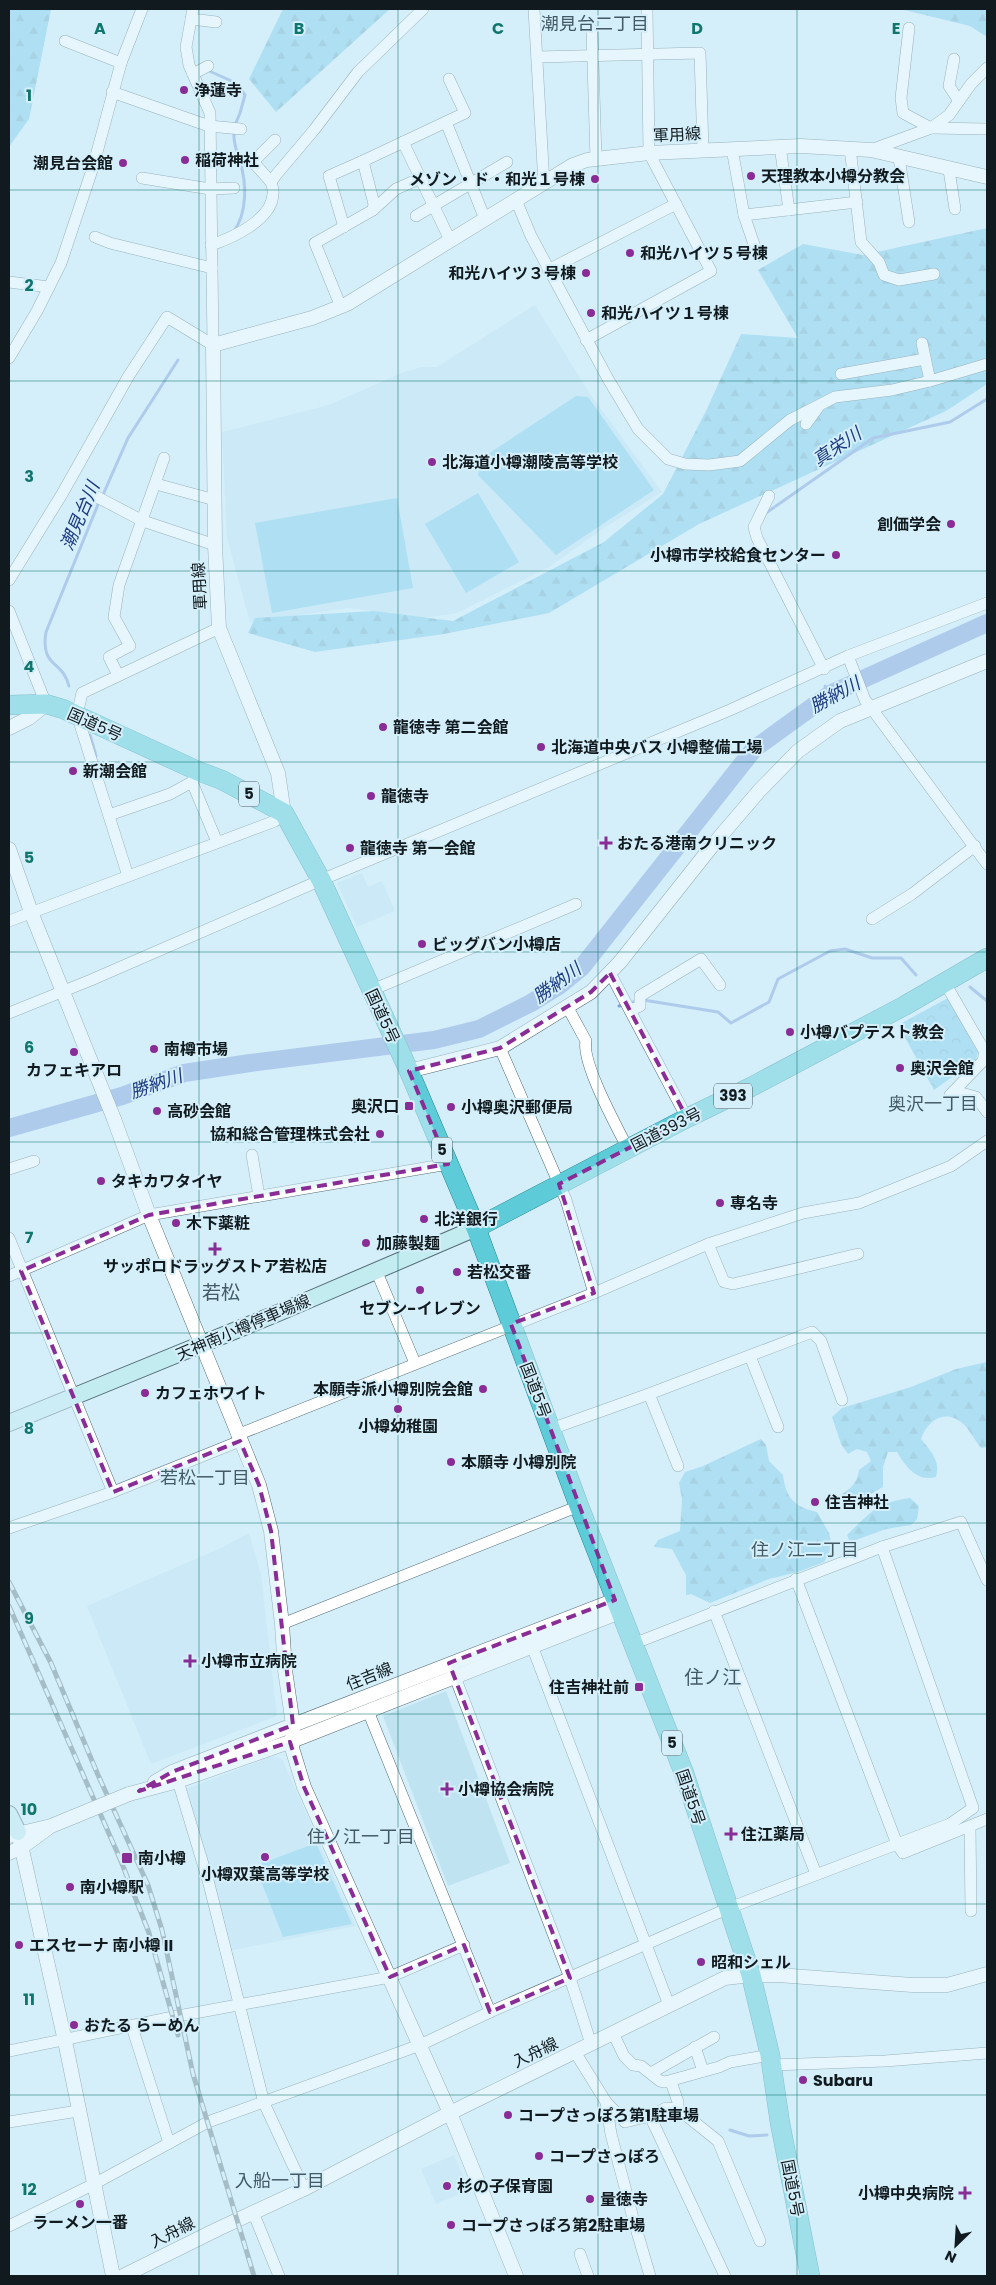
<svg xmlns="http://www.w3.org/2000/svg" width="996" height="2285" font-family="Poppins,'Noto Sans JP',sans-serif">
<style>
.built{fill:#c0e3f2}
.forest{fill:url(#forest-firs)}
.park{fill:url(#park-crowns)}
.pitch{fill:#83cdeb}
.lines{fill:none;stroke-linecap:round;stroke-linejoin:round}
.stream{stroke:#83a0dc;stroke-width:3}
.river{stroke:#83a0dc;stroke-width:18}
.minor-casing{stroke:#536b74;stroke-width:12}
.tertiary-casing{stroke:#536b74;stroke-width:15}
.secondary-casing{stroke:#536b74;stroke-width:18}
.trunk-casing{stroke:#298691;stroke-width:20}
.minor{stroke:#fff;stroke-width:11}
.tertiary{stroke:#fff;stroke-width:14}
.secondary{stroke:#c3ecf1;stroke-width:16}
.trunk{stroke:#5eccd8;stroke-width:19}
.rail-casing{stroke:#6e8087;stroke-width:5}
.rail{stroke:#d4effa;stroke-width:3;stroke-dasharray:9;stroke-linecap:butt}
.tertiary-bridge-casing{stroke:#536b74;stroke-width:15;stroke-linecap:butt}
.tertiary-bridge{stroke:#fff;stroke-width:14}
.marked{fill:none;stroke:#892c96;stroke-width:4;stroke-dasharray:10 6;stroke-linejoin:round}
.grid{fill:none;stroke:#0f766e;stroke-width:1;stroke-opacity:0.55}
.poi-dot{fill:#892c96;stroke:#d4effa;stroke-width:2}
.labels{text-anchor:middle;stroke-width:4;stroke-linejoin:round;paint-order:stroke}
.shield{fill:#d4effa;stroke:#4c5b61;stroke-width:1}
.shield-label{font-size:15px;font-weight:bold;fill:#111b1f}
.poi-label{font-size:16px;font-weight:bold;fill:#111b1f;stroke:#d4effa;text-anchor:start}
.street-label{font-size:16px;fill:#111b1f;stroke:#d4effa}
.neighbourhood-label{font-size:18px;fill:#435a64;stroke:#d4effa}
.water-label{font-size:18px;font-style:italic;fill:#1d3a80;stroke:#d4effa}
.quarter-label{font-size:19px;fill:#435a64;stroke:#d4effa}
.grid-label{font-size:16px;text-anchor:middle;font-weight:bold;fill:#0f766e;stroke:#d4effa;stroke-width:4;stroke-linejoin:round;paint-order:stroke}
</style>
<defs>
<pattern id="forest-firs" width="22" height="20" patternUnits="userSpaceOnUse" patternTransform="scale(1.25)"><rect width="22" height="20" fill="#83cdeb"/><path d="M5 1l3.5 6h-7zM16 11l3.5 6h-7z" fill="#70afc9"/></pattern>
<pattern id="park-crowns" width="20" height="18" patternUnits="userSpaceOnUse" patternTransform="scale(1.25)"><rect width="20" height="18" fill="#83cdeb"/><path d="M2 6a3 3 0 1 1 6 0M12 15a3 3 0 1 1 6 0" fill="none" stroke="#70afc9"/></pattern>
</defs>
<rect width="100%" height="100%" fill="#d4effa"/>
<!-- built -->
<g class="built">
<polygon points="535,305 590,394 662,492 604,528 549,567 457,613 424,618 348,608 250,622 227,538 222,432 329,405 404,372 422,367 437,367"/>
<polygon points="362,873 368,887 382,881 395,911 357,927 337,883"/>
<polygon points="249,1533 261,1574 277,1716 151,1764 87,1606 221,1548"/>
<polygon points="446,1691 510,1863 448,1886 383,1716"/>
<polygon points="273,1756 282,1759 356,1926 228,1951 186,1789"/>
<polygon points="454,2155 469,2190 436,2204 421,2169"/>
</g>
<!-- forest -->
<g class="forest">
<polygon points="9,9 51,9 29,119 9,147"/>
<polygon points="283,9 390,9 276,112 249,79"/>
<polygon points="900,9 987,9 987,37 970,26"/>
<polygon points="987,228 987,384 946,411 699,524 549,613 444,634 315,652 248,633 255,618 374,611 453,621 604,542 663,494 706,411 741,334 798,338 758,270 803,244 863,255"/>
<path d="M987,1362V1447L981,1448C975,1441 969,1428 961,1422C944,1409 927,1421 921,1439C930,1450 941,1461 936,1477C917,1482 906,1467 897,1452H888L883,1467V1487L845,1509L839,1496C849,1490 858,1483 859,1470L871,1461L867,1452L857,1449L848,1454L841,1444L832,1417L842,1408L911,1387L956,1369Z"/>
<path d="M761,1439L766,1445L769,1461L783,1475C786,1498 794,1507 817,1512L829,1533L832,1546L824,1562L798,1572L769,1579L710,1603L691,1594L686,1595V1575L672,1549L654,1547L658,1540L680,1531L682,1499L679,1483L685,1472L703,1466Z"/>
<path d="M910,1498L919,1506L917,1519L911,1525L886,1529L853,1541L849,1540L847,1535C871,1512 876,1503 910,1498Z"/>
</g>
<!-- park -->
<polygon class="park" points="948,998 978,1052 976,1060 934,1090 898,1025"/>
<!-- pitch -->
<g class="pitch">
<polygon points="576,396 588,397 654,490 556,555 478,475 482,458"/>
<polygon points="478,493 519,562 466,593 425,524"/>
<polygon points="397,498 413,588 272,613 255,523"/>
<polygon points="316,1843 352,1924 283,1937 255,1866"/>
</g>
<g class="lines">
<!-- stream -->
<g class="stream">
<polyline points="207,70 236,83 245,95 240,113 235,125"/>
<path d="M234,132C233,144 237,151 240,162C247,184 247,213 234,231"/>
<polyline points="102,497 128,438 178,360"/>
<polyline points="766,513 873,438 950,422 987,399"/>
<path d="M69,686C63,660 40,668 46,632L99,502"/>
<polyline points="825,686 830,694"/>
<polyline points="90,735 96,756"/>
<polyline points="970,987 987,1001"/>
<polyline points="643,1000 718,1012 731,1023 769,1002 778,979 830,951 845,949 872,958 901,958 916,975"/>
<polyline points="619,1006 637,1001"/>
<polyline points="730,2130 749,2136 767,2135"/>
</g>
<!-- river -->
<polyline class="river" points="9,1128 122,1096 184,1073 250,1063 434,1040 479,1029 531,1003 560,985 582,967 754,749 830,694 987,623"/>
<!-- minor casing -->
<g class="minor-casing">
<g id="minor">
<polyline points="193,9 186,47 189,65 210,113 213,345"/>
<polyline points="534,9 544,184"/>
<polyline points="191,19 216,22"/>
<polyline points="909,28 901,98 903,113 931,128 987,129"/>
<polyline points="592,30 596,159"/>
<polyline points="65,41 121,63"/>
<polyline points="537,57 700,53 703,150"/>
<polyline points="954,59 949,86 959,101"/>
<polyline points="193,74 208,66"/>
<polyline points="112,92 209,126 241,129"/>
<polyline points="446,122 485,219"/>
<polyline points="403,142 450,240"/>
<polyline points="780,146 789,210"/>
<polyline points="850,148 861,242 879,262 884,275 899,280 934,274"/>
<polyline points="732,149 744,215 758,256"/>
<polyline points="871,150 931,128 949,115 971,84 987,68"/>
<polyline points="899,158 909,222"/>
<polyline points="949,170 955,209"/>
<polyline points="142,178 210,189 234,188"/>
<polyline points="271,182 253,162 275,140"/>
<polyline points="516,200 531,236 608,379 638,429 668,459 685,464 709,465 740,461 790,420 835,397 892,390 930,381 922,343"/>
<polyline points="373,210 396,189 421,178"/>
<polyline points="744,215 857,202"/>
<polyline points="416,216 507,162"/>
<polyline points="344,227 329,176 363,161"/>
<polyline points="95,237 110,243 212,268"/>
<path d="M211,245C232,238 272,220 273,194C274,191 272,186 271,182L276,175L314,130L358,72L423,9"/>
<polyline points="548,270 676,204"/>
<polyline points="9,282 49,287"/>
<polyline points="341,307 315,243 373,210 374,204 363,161 465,113 449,79"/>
<polyline points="586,340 711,271 649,153 647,9"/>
<polyline points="9,358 37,311 61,263 93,167 121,63 142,9"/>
<polyline points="841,374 925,359"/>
<polyline points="930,381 987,364"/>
<polyline points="806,424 819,406"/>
<polyline points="156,484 215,500"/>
<polyline points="769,496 754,527 757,538 824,669"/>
<polyline points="97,497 143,521 215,545"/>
<polyline points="9,580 62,494 128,377 167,317 213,345"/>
<polyline points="9,611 46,704"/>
<polyline points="848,656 865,700 872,709 987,864"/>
<polyline points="118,675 109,657 130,646 114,617 119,585 164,458"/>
<polyline points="192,782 217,842"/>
<polyline points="109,815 170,794 192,782 198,771"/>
<polyline points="128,876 77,715 82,693 219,628"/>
<polyline points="872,919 912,894 975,846"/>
<polyline points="9,921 275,821 284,813"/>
<polyline points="610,973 687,1118"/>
<polyline points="945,983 985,1052 983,1061 950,1095"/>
<polyline points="372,990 576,904"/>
<path d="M568,1008L586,1041C581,1062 617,1127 628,1149"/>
<polyline points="631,1010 640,1006 640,996 701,959 720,985"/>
<polyline points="9,1013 91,980 321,880 730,710 848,656 987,603"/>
<polyline points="500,1048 566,1200 594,1293"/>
<polyline points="954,1091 976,1097 987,1112"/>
<polyline points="252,1155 259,1196"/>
<polyline points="9,1169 34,1161"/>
<polyline points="9,1238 113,1492"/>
<polyline points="708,1244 724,1282 733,1284 858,1254"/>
<polyline points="376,1270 415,1363"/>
<polyline points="9,1276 149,1215 448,1164"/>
<polyline points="750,1356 778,1427"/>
<polyline points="649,1394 678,1466"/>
<polyline points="551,1429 649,1394 812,1332 821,1341 842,1400"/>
<polyline points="237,1435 594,1293 708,1244 803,1213 859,1203 951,1166 987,1141"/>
<polyline points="9,1528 113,1492 240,1441"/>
<polyline points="796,1579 897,1844 950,1824 973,1808 882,1547"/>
<polyline points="714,1611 816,1874"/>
<polyline points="282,1624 579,1506"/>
<polyline points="633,1644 882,1547 961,1522 987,1580"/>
<polyline points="532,1646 669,2005"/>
<polyline points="452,1669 570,1978 591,2044"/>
<polyline points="368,1711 490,2012"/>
<polyline points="178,1781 209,1884 264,2103 304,2189"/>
<polyline points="970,1828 971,1911"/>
<polyline points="132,2027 169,2143"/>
<polyline points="613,2033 624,2056 633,2065 641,2066 660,2081 665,2082 719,2067 730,2062 770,2055"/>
<polyline points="695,2047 703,2071"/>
<polyline points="9,2051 173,2017 390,1977 464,1945"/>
<polyline points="575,2052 606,2102 611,2134 633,2218 650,2276"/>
<polyline points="772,2065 885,2061 987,2053"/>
<polyline points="651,2073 714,2037"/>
<polyline points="671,2082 678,2102 678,2109"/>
<polyline points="606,2102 625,2122 650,2116 725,2276"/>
<polyline points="650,2116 666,2108 678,2109 718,2141 760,2241"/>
<polyline points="9,2122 78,2111"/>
<polyline points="253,2212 279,2276"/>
<polyline points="9,2226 94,2184 208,2122 420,2045 490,2012 729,1908 897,1844 903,1853 987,1819"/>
<polyline points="580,2254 588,2276"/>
</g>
</g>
<!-- tertiary casing -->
<g class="tertiary-casing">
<g id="tertiary">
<polyline points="9,728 29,718 46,704"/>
<polyline points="284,813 278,773 219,628 215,545 213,345 312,318 347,304 573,165 587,160 649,153 801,146 871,150 987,177"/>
<polyline points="9,849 31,912 114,1119 149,1215 259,1485 271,1531 282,1624 285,1670 293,1725 292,1748 304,1787 450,2113 516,2276"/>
<polyline points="409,1071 500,1048 591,992 620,962 712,846 759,791 798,751 840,721 987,661"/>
<polyline points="155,1782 172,1772 615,1600"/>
<polyline points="129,1794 178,1781 292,1741 620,1612"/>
<polyline points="18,1832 65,2041 113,2276"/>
<polyline points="9,1836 51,1826 73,1817"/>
<polyline points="9,1853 22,1847 48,1828"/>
<polyline points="123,2276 218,2229 304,2189 450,2113 725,1978 751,1975 778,1975 912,1985 947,1985 987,1974"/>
</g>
</g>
<!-- secondary casing -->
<g class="secondary-casing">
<g id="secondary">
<polyline points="9,1423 278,1313 476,1228"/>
<polyline points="9,1814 18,1832"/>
</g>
</g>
<!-- trunk casing -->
<g class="trunk-casing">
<g id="trunk">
<polyline points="9,705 46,704 63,709 198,771 222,780 284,813 321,880 409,1071 476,1228 579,1506 684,1773 751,1975 770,2055 780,2123 810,2276"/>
<polyline points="476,1228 687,1118 751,1087 904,1006 987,958"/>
</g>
</g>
<!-- minor -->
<use href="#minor" class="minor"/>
<!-- tertiary -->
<use href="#tertiary" class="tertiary"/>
<!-- secondary -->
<use href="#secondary" class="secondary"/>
<!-- trunk -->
<use href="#trunk" class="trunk"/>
<!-- rail casing -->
<g class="rail-casing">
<g id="rail">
<polyline points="9,1582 51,1663 98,1775 148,1885 162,1930 193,2074 254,2276"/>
<polyline points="9,1606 121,1861 149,1933 178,2035"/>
</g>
</g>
<!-- rail -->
<use href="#rail" class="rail"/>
<!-- tertiary-bridge casing -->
<g class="tertiary-bridge-casing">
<polyline id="tertiary-bridge" points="73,1817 129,1794"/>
</g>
<!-- tertiary-bridge -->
<use href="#tertiary-bridge" class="tertiary-bridge"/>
</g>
<!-- marked area -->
<path d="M0 0H996V2285H0ZM610,973L687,1118L559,1184L594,1293L511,1324L615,1600L449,1663L570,1978L490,2012L464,1945L390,1977L304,1787L290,1742L139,1791L172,1772L293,1725L271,1531L259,1485L240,1441L113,1492L21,1271L149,1215L448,1164L409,1071L500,1048L591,992Z" fill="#d4effa" fill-opacity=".55" fill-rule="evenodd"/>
<path class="marked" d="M610,973L687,1118L559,1184L594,1293L511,1324L615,1600L449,1663L570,1978L490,2012L464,1945L390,1977L304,1787L290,1742L139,1791L172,1772L293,1725L271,1531L259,1485L240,1441L113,1492L21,1271L149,1215L448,1164L409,1071L500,1048L591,992Z"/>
<!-- grid -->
<path class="grid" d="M199,9V2276M398,9V2276M598,9V2276M797,9V2276M9,190H987M9,381H987M9,571H987M9,762H987M9,952H987M9,1142H987M9,1333H987M9,1523H987M9,1714H987M9,1904H987M9,2095H987"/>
<!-- markers -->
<g class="poi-dot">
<circle cx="184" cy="90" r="5"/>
<circle cx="185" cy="160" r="5"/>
<circle cx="123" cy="163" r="5"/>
<circle cx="751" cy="176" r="5"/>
<circle cx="595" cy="179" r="5"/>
<circle cx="630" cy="253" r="5"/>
<circle cx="586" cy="273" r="5"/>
<circle cx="591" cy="313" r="5"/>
<circle cx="432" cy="462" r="5"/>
<circle cx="951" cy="524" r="5"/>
<circle cx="836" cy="555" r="5"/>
<circle cx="383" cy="727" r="5"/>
<circle cx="541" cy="747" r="5"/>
<circle cx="73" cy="771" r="5"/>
<circle cx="371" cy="796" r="5"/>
<path d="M603.5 835.5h5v5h5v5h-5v5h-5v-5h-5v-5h5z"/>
<circle cx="350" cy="848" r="5"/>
<circle cx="422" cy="944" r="5"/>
<circle cx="790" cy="1032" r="5"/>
<circle cx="154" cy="1049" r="5"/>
<circle cx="74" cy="1052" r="5"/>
<circle cx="900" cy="1068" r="5"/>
<rect x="404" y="1101" width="10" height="10" rx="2.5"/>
<circle cx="451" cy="1107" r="5"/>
<circle cx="157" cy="1111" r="5"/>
<circle cx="380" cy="1134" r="5"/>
<circle cx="101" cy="1181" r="5"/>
<circle cx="720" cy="1203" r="5"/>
<circle cx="424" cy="1219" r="5"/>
<circle cx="176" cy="1223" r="5"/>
<circle cx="366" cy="1243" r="5"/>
<path d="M212.5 1241.5h5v5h5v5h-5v5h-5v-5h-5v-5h5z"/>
<circle cx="457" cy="1272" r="5"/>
<circle cx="420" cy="1290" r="5"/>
<circle cx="483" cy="1389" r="5"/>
<circle cx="145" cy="1393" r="5"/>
<circle cx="398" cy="1409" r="5"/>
<circle cx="451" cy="1462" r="5"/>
<circle cx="815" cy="1502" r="5"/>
<path d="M187.5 1653.5h5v5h5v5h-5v5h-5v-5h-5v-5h5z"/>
<rect x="634" y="1682" width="10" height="10" rx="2.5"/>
<path d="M444.5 1781.5h5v5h5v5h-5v5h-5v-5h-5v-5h5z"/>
<path d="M728.5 1826.5h5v5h5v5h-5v5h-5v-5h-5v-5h5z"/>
<circle cx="265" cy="1857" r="5"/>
<rect x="121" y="1852" width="12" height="12" rx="2.5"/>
<circle cx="70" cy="1887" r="5"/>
<circle cx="19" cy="1945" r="5"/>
<circle cx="701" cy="1962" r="5"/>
<circle cx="74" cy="2025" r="5"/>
<circle cx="803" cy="2080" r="5"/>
<circle cx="508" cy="2115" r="5"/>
<circle cx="539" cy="2156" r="5"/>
<circle cx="447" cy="2186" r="5"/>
<path d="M962.5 2185.5h5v5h5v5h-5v5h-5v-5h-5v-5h5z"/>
<circle cx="590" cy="2199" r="5"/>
<circle cx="80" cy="2204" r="5"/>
<circle cx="451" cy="2225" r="5"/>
</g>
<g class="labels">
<!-- shield labels -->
<g class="shield">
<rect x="239" y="781.5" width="20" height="25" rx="4"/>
<rect x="714" y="1083.5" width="38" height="25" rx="4"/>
<rect x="432" y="1137.5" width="20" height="25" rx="4"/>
<rect x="662" y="1730.5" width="20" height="25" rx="4"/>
</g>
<g class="shield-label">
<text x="249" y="799">5</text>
<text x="733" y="1101">393</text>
<text x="442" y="1155">5</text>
<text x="672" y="1748">5</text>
</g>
<!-- poi labels -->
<g class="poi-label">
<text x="194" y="96">浄蓮寺</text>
<text x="195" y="166">稲荷神社</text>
<text x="113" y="169" text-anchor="end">潮見台会館</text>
<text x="761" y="182">天理教本小樽分教会</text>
<text x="585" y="185" text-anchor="end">メゾン・ド・和光１号棟</text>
<text x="640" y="259">和光ハイツ５号棟</text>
<text x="576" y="279" text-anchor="end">和光ハイツ３号棟</text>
<text x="601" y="319">和光ハイツ１号棟</text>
<text x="442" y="468">北海道小樽潮陵高等学校</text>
<text x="941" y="530" text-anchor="end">創価学会</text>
<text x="826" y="561" text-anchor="end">小樽市学校給食センター</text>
<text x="393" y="733">龍徳寺 第二会館</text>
<text x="551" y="753">北海道中央バス 小樽整備工場</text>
<text x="83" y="777">新潮会館</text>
<text x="381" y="802">龍徳寺</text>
<text x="617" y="849">おたる港南クリニック</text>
<text x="360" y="854">龍徳寺 第一会館</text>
<text x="432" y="950">ビッグバン小樽店</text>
<text x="800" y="1038">小樽バプテスト教会</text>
<text x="164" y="1055">南樽市場</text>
<text x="910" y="1074">奥沢会館</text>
<text x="74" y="1076" text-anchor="middle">カフェキアロ</text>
<text x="399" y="1112" text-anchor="end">奥沢口</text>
<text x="461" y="1113">小樽奥沢郵便局</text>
<text x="167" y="1117">高砂会館</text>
<text x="370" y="1140" text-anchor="end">協和総合管理株式会社</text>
<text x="111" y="1187">タキカワタイヤ</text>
<text x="730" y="1209">専名寺</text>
<text x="434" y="1225">北洋銀行</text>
<text x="186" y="1229">木下薬粧</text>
<text x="376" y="1249">加藤製麺</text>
<text x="215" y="1272" text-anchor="middle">サッポロドラッグストア若松店</text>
<text x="467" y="1278">若松交番</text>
<text x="420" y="1314" text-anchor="middle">セブン-イレブン</text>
<text x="473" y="1395" text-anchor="end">本願寺派小樽別院会館</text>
<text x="155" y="1399">カフェホワイト</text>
<text x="398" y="1432" text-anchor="middle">小樽幼稚園</text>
<text x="461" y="1468">本願寺 小樽別院</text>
<text x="825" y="1508">住吉神社</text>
<text x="201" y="1667">小樽市立病院</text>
<text x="629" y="1693" text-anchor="end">住吉神社前</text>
<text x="458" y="1795">小樽協会病院</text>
<text x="741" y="1840">住江薬局</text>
<text x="138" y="1864">南小樽</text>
<text x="265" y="1880" text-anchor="middle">小樽双葉高等学校</text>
<text x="80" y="1893">南小樽駅</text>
<text x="29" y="1951">エスセーナ 南小樽 II</text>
<text x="711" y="1968">昭和シェル</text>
<text x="84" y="2031">おたる らーめん</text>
<text x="813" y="2086">Subaru</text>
<text x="518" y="2121">コープさっぽろ第1駐車場</text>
<text x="549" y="2162">コープさっぽろ</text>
<text x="457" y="2192">杉の子保育園</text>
<text x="954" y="2199" text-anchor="end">小樽中央病院</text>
<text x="600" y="2205">量徳寺</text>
<text x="80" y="2228" text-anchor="middle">ラーメン一番</text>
<text x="461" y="2231">コープさっぽろ第2駐車場</text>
</g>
<!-- street labels -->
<g class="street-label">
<text transform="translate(677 134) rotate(-3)" y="6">軍用線</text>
<text transform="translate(199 586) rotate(-93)" y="6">軍用線</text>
<text transform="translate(95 724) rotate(24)" y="6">国道5号</text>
<text transform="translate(383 1016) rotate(65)" y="6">国道5号</text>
<text transform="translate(666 1129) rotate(-27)" y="6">国道393号</text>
<text transform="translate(243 1327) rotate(-23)" y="6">天神南小樽停車場線</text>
<text transform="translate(536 1390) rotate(69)" y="6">国道5号</text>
<text transform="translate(369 1676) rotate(-22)" y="6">住吉線</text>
<text transform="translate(691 1797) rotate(71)" y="6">国道5号</text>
<text transform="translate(535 2052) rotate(-26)" y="6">入舟線</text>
<text transform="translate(793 2188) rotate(79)" y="6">国道5号</text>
<text transform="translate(172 2232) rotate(-27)" y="6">入舟線</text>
</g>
<!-- neighbourhood labels -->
<g class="neighbourhood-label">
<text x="595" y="30">潮見台二丁目</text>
<text x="933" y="1110">奥沢一丁目</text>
<text x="205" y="1484">若松一丁目</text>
<text x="805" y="1556">住ノ江二丁目</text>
<text x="361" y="1843">住ノ江一丁目</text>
<text x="280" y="2187">入船一丁目</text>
</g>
<!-- water labels -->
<g class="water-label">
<text transform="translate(837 447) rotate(-34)" y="6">真栄川</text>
<text transform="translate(80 516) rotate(-67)" y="6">潮見台川</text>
<text transform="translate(835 695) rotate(-29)" y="6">勝納川</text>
<text transform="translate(557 983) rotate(-36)" y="6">勝納川</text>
<text transform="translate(156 1084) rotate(-19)" y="6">勝納川</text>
</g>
<!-- quarter labels -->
<g class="quarter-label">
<text x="221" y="1299">若松</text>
<text x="713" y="1684">住ノ江</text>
</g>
</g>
<g class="grid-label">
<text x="100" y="34">A</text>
<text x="299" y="34">B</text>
<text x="498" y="34">C</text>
<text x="697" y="34">D</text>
<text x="896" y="34">E</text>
<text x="29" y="101">1</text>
<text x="29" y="291">2</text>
<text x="29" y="482">3</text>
<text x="29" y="672">4</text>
<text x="29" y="863">5</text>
<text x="29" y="1053">6</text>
<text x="29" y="1243">7</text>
<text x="29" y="1434">8</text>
<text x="29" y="1624">9</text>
<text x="29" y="1815">10</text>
<text x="29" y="2005">11</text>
<text x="29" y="2195">12</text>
</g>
<!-- border -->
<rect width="996" height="2285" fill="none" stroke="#111b1f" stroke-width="20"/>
<!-- north arrow -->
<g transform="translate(956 2245) rotate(205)" stroke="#d4effa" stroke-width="4" paint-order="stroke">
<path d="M0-4L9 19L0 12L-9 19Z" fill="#111b1f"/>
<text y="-8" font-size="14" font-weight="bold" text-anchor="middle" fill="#111b1f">N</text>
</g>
</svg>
